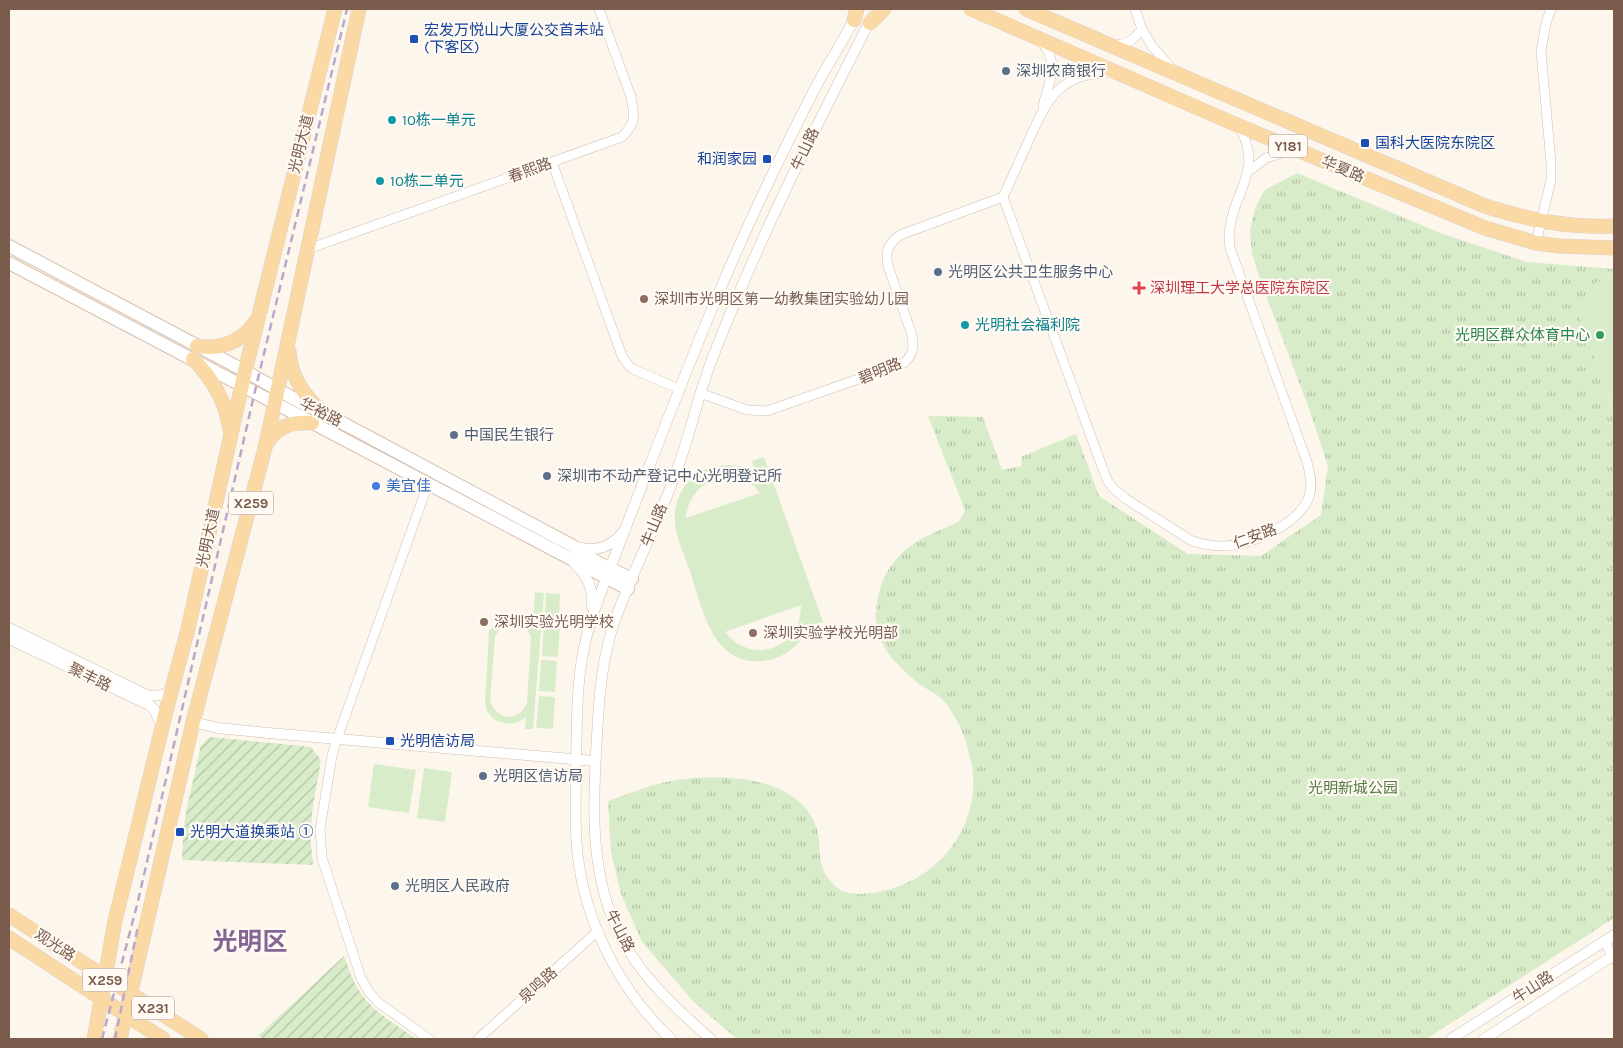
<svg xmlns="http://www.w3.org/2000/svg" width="1623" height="1048" font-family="Karla,'Noto Sans SC',sans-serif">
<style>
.grass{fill:#d8ecc9;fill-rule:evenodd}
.park{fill:url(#park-tufts)}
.garden{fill:url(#garden-furrows)}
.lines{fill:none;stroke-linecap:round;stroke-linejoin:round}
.minor-casing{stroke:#d1beb0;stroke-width:10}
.tertiary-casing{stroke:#d1beb0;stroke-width:11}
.secondary-casing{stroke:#d6c0b0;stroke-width:14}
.primary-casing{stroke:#dad1cd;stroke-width:15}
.minor{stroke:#fff;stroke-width:9}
.tertiary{stroke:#fff;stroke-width:10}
.secondary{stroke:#fff;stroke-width:12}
.primary{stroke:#fbd9a5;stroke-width:14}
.rail{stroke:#b9a8c9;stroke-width:2.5;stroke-dasharray:8 5;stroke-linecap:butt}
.transit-dot{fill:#1a4fb4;stroke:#fffaf3;stroke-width:2}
.service-dot{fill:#5c6f8a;stroke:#fffaf3;stroke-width:2}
.culture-dot{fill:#0f9aa8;stroke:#fffaf3;stroke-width:2}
.health-dot{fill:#e0444e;stroke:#fffaf3;stroke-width:2}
.education-dot{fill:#8d6e63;stroke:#fffaf3;stroke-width:2}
.leisure-dot{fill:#2e9e5b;stroke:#fffaf3;stroke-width:2}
.shop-dot{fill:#3f7fe0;stroke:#fffaf3;stroke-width:2}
.labels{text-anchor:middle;stroke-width:4.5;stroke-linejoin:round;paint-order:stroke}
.shield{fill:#fffaf3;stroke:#a28b7f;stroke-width:1}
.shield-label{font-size:14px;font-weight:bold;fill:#7a5c4d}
.transit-label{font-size:15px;fill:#164399;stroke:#fffaf3;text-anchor:start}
.service-label{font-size:15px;fill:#4e5e75;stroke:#fffaf3;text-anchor:start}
.culture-label{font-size:15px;fill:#0d838f;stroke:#fffaf3;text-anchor:start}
.street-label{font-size:15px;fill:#7a5c4d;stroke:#fffaf3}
.health-label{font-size:15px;fill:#be3a42;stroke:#fffaf3;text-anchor:start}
.education-label{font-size:15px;fill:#785e54;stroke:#fffaf3;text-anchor:start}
.leisure-label{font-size:15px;fill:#27864d;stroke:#fffaf3;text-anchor:end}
.shop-label{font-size:15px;fill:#366cbe;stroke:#fffaf3;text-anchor:start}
.park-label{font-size:15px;fill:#537a41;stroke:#fffaf3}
.town-label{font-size:25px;font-weight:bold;fill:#846695;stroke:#fffaf3}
</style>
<defs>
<pattern id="park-tufts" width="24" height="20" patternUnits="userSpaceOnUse" patternTransform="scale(1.25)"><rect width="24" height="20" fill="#d8ecc9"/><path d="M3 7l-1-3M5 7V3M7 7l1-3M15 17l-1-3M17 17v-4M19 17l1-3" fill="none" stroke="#b4c2a5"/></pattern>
<pattern id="garden-furrows" width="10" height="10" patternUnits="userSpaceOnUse" patternTransform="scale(1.25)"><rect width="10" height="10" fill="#d8ecc9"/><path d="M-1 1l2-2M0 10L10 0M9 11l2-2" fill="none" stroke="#b4c2a5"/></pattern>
</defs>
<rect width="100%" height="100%" fill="#fdf6ec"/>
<!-- grass -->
<g class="grass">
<polygon points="1614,276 1614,414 1579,315 1590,285"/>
<path d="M764,457L823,622L811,626L810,624C803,641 790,654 773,659C714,674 703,611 690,571C684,553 673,533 675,513C679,472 720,455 755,471L752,461ZM726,477C740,477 752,482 760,493L686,518C688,495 704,480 726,477ZM801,605C801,649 752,666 725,632Z"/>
<path d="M535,592L544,593L533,729H525L526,717C511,730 489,723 485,704L489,631C502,616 516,612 533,625ZM516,623C523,625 528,630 531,637L527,703C519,723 496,720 490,701L495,637C499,628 506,624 516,623Z"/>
<polygon points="546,593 560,594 559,621 545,620"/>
<polygon points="544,624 560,625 558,657 542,656"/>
<polygon points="541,660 557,661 555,692 539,691"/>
<polygon points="539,696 555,697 553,729 536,728"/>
<polygon points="374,764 416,770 409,813 368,807"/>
<polygon points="424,768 452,772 445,822 417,818"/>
</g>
<!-- park -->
<path class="park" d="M1297,173L1443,234L1527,262L1614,269V276L1590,285L1579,315L1614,414V918L1426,1039H737L693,1001L642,942L621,894L611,852L608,801C631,793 654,783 677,780C722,773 798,776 816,826C823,845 815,863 829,879C833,885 838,890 845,892C859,896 874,893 887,890C946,875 985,816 970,757C965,736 957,716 943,700C936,693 926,689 918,683C899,667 878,648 876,621C875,616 876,610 877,604C878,594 882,581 887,572C893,562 903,551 913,544C923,537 936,532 947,527C950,525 956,524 959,521C961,519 963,514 965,510L928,416L983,417L1002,470L1022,466L1021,457L1076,434L1099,496L1188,554L1261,556L1321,515L1328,466L1307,403L1262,285L1252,254L1250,232L1253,215L1259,200L1265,190Z"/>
<!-- garden -->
<g class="garden">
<polygon points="210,737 311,747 321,760 313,806 310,835 313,865 182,860 183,834 187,807 201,745"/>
<path d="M344,956C349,969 353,983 362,995C375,1013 398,1026 416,1039H265L258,1036Z"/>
</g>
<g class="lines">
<!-- minor casing -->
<g class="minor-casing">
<g id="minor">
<polyline points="1142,29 1152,46 1172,69"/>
<path d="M1041,41C1061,65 1049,80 1043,106"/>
<path d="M1115,45C1129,44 1134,39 1142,29L1135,9"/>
<polyline points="552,162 622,356 629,366 633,369 679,389"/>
<polyline points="1249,171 1266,158 1295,149"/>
<path d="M1003,197L1107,480L1113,488L1126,499L1192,541C1202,544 1211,546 1222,546C1251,546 1298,525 1309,497C1313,486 1310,473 1307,462L1230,248C1223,197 1269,176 1238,125"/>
<polyline points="1536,243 1551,180 1551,163 1541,51 1546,23 1551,9"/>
<path d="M308,249L622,137C636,122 635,117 631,97L599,9"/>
<path d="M700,393L747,410L767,411L904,363C913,355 914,347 912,335L888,266C885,251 888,244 900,235L1003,197C1012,178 1020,159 1029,140C1047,99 1060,72 1111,73"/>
<polyline points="428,484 337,739 332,756 320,829 322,858 361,978 369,992 379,1003 429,1039"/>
<polyline points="1604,941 1614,959"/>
<polyline points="478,1039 598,931"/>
</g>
</g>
<!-- tertiary casing -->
<g class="tertiary-casing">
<g id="tertiary">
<path d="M577,547C595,552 610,548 622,533"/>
<path d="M574,563C588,576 593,588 592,607"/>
<polyline points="9,628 149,696 163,695 171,690"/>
<polyline points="9,639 149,705 154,709 162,726"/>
<polyline points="193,722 218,728 268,733 595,761"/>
<path d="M671,1039C623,994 589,930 579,865C574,832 576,798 576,765C577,728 576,690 583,653C589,620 602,590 614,558C625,530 635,503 646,475C685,374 724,274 771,177C788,142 805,106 824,72C835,53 847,34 857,14"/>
<path d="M711,1039C676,1009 636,972 617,929C589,869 593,800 597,736C599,697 602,657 615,620C634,568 661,517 679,464C691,431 698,396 711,362C756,244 814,130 872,17"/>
<polyline points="1451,1039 1614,935"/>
<polyline points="1484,1039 1614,955"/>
</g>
</g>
<!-- secondary casing -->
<g class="secondary-casing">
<g id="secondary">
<polyline points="9,246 245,371 307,406 322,412 571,545 595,561 632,579"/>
<polyline points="9,263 628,589"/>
</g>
</g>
<!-- primary casing -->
<g class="primary-casing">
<g id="primary">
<polyline points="971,9 1237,125 1485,228 1536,243 1559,246 1614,248"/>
<path d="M1026,9L1485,206C1529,220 1568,228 1614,226"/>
<polyline points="854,20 857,9"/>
<polyline points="870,23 884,9"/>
<path d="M197,346C220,350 242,342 255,322"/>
<path d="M289,351C291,378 304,395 322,412"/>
<path d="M193,359C213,379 226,402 230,430"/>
<path d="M268,441C280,425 292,422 312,423"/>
<polyline points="9,915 201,1039"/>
<polyline points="9,938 163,1039"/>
<polyline points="94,1039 115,921 166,711 188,629 245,371 335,9"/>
<polyline points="120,1039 193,722 266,444 359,9"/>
</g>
</g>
<!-- minor -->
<use href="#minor" class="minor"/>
<!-- tertiary -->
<use href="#tertiary" class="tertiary"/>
<!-- secondary -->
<use href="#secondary" class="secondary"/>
<!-- primary -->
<use href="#primary" class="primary"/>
<!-- rail -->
<g class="rail">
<polyline points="102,1039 138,901 255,391 347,9"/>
<polyline points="115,1039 138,926"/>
</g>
</g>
<!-- markers -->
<g class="transit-dot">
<rect x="409" y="34" width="10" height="10" rx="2.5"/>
<rect x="1360" y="138" width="10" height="10" rx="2.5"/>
<rect x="762" y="154" width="10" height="10" rx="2.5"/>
<rect x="385" y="736" width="10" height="10" rx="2.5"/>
<rect x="175" y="827" width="10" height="10" rx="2.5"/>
</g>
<g class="service-dot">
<circle cx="1006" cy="71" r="5"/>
<circle cx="938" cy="272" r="5"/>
<circle cx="454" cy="435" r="5"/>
<circle cx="547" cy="476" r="5"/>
<circle cx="483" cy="776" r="5"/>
<circle cx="395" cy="886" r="5"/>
</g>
<g class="culture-dot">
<circle cx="392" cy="120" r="5"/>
<circle cx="380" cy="181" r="5"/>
<circle cx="965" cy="325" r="5"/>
</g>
<path class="health-dot" d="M1136.5 280.5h5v5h5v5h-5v5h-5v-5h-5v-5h5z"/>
<g class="education-dot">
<circle cx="644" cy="299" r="5"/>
<circle cx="484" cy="622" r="5"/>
<circle cx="753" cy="633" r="5"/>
</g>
<circle class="leisure-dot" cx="1600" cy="335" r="5"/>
<circle class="shop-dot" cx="376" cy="486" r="5"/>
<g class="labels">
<!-- shield labels -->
<g class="shield">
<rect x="1269" y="134.5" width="38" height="23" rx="4"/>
<rect x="228.5" y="491.5" width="45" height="23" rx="4"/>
<rect x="82.5" y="968.5" width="45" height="23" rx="4"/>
<rect x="132" y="996.5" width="42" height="23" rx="4"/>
</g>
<g class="shield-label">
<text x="1288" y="151">Y181</text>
<text x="251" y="508">X259</text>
<text x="105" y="985">X259</text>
<text x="153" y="1013">X231</text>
</g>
<!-- transit labels -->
<g class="transit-label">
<text x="424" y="35">宏发万悦山大厦公交首末站<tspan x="424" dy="17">(下客区)</tspan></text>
<text x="1375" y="148">国科大医院东院区</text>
<text x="757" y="164" text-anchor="end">和润家园</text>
<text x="400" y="746">光明信访局</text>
<text x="190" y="837">光明大道换乘站 ①</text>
</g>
<!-- service labels -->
<g class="service-label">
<text x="1016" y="76">深圳农商银行</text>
<text x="948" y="277">光明区公共卫生服务中心</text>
<text x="464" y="440">中国民生银行</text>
<text x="557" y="481">深圳市不动产登记中心光明登记所</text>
<text x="493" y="781">光明区信访局</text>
<text x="405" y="891">光明区人民政府</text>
</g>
<!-- culture labels -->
<g class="culture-label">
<text x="402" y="125">10栋一单元</text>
<text x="390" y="186">10栋二单元</text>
<text x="975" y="330">光明社会福利院</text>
</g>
<!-- street labels -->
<g class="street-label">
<text transform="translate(301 144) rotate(-76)" y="5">光明大道</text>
<text transform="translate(805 149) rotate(-65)" y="5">牛山路</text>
<text transform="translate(1343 169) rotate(23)" y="5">华夏路</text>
<text transform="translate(530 170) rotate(-20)" y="5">春熙路</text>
<text transform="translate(880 371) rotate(-22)" y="5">碧明路</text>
<text transform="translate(321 412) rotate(27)" y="5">华裕路</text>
<text transform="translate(654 525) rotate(-68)" y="5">牛山路</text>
<text transform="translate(1255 536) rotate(-20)" y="5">仁安路</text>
<text transform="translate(208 538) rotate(-78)" y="5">光明大道</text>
<text transform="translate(90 677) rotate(26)" y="5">聚丰路</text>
<text transform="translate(620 931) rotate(63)" y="5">牛山路</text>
<text transform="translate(55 945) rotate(33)" y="5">观光路</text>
<text transform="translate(538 985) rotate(-42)" y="5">泉鸣路</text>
<text transform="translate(1533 987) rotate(-33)" y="5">牛山路</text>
</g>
<!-- health labels -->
<g class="health-label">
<text x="1150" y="293">深圳理工大学总医院东院区</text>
</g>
<!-- education labels -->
<g class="education-label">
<text x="654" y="304">深圳市光明区第一幼教集团实验幼儿园</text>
<text x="494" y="627">深圳实验光明学校</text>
<text x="763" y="638">深圳实验学校光明部</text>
</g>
<!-- leisure labels -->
<g class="leisure-label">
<text x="1590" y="340">光明区群众体育中心</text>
</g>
<!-- shop labels -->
<g class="shop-label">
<text x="386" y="491">美宜佳</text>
</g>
<!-- park labels -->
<g class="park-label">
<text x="1353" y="793">光明新城公园</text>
</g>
<!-- town labels -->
<g class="town-label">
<text x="250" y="950">光明区</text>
</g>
</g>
<!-- border -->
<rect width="1623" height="1048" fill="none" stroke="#7a5c4d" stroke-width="20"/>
</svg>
